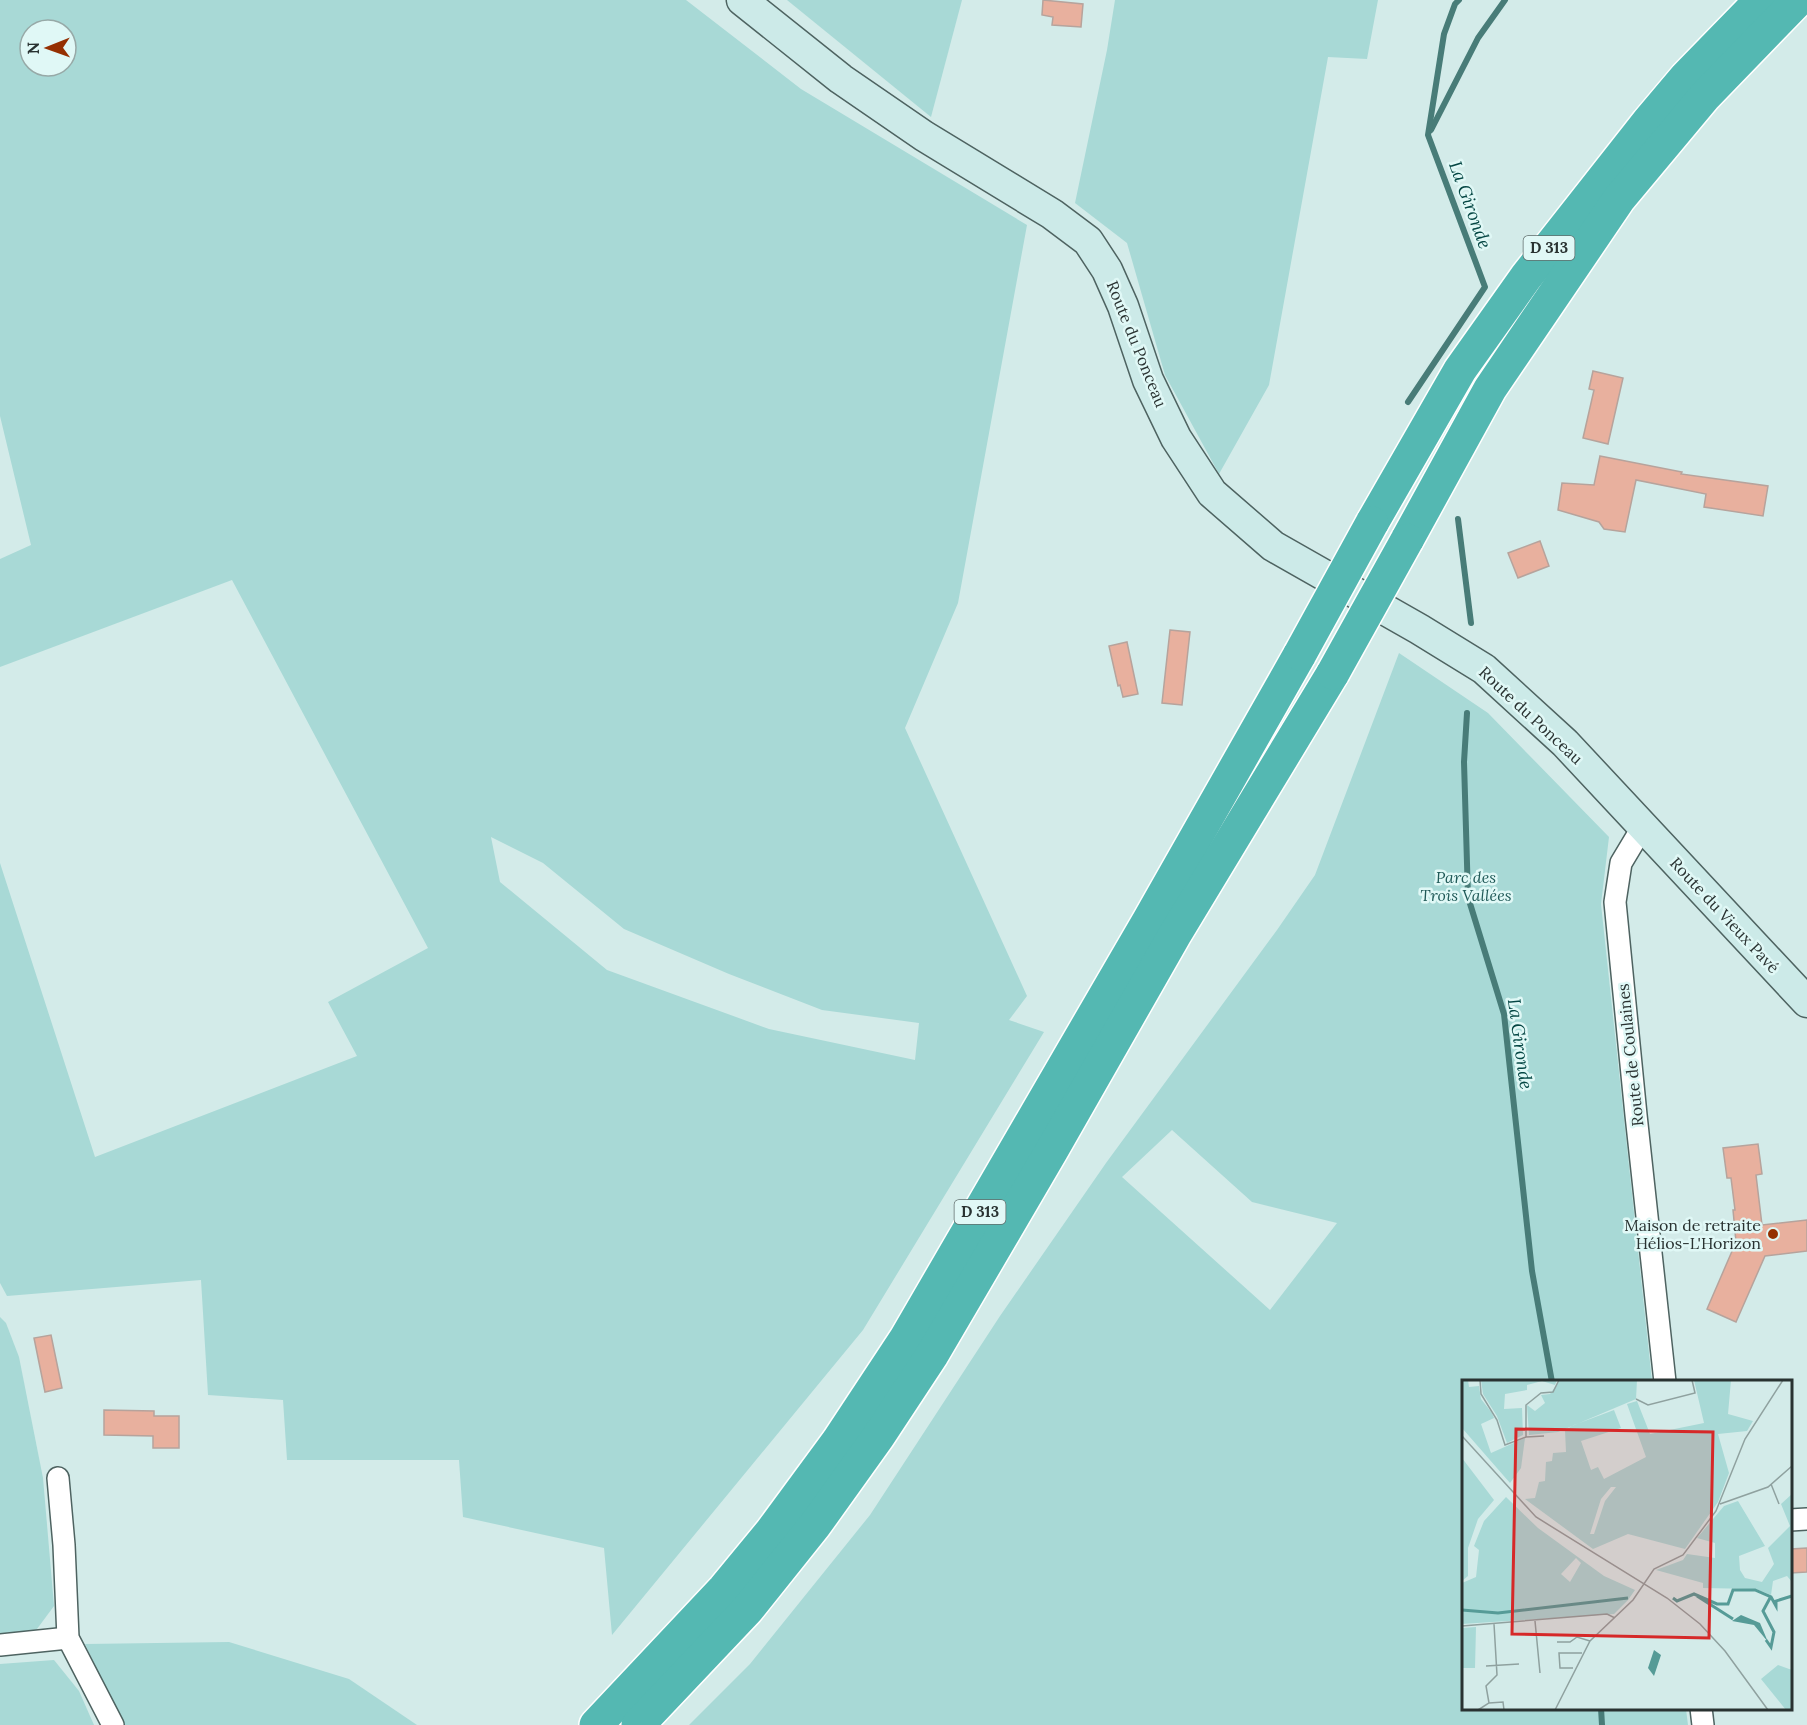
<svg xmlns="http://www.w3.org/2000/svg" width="1807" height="1725" font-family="Lora,serif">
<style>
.green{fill:#a8d9d6;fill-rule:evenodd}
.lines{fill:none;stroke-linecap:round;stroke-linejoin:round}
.stream{stroke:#487c78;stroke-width:6}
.building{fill:#e8b09e;stroke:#b6a39c;stroke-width:1.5}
.street-casing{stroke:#4e6361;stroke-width:24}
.secondary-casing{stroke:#4e6361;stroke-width:33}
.highway-casing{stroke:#fff;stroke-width:36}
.street{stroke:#fff;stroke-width:21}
.secondary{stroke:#cceae8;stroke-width:30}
.highway{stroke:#54b8b2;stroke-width:33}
.highway-bridge-casing{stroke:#fff;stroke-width:36;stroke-linecap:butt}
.highway-bridge{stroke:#54b8b2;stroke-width:33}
.poi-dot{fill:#953002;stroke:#e0f8f6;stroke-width:2}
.labels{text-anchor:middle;stroke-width:5;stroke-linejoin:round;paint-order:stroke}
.shield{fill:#e0f8f6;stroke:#606d6c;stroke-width:1.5}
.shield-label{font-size:15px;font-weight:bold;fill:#293231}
.street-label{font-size:16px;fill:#293231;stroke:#e0f8f6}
.park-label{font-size:16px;font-style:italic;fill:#1f5957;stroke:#e0f8f6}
.poi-label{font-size:16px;fill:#293231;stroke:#e0f8f6;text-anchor:end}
.water-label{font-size:18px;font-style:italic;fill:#054744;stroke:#e0f8f6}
.inset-river{fill:none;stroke:#569b97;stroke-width:3}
.inset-road{fill:none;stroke:#8fa19f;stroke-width:1.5}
.view{fill:#d62828;fill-opacity:0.15;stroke:#d62828;stroke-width:3}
.inset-edge{fill:none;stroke:#293231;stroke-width:3}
</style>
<rect width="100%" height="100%" fill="#d3ebe9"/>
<!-- green -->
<g class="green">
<path d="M0,0H686L801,89L1027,225L958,603L905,728L1027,996L1009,1020L1044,1032L863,1330L612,1635L604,1548L463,1517L459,1460H287L283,1400L208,1395L201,1280L7,1296L0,1283V863L95,1157L357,1056L328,1002L428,948L232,580L0,667V559L31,545L0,416ZM30,30H66V66H30ZM491,837L543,863L624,929L729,974L822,1010L919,1023L915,1060L769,1029L607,970L500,882Z"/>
<polygon points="787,0 962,0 931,117"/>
<polygon points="1115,0 1378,0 1367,59 1328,57 1269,385 1219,474 1165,375 1127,243 1075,203 1107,50"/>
<path d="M1399,653L1488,713L1609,837L1601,904L1652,1381L1464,1382V1708L1686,1709L1688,1725H689L750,1664L870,1515L1000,1316L1106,1163L1277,930L1315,875ZM1172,1130L1252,1202L1337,1223L1270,1310L1122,1177Z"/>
<polygon points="0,1317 6,1323 19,1357 43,1478 54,1606 34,1633 0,1635"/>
<polygon points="229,1642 349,1679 417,1725 123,1725 85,1644"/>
<polygon points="54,1660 79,1691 94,1725 0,1725 0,1664"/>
</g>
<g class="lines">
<!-- stream -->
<g class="stream">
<polyline points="1431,130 1478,38 1505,0"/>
<polyline points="1408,402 1485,287 1428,135 1444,34 1455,4 1459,0"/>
<polyline points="1458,519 1471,623"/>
<polyline points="1467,713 1464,762 1468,897 1504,1014 1532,1271 1552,1382"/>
<polyline points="1601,1708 1602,1725"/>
</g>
</g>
<!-- building -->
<g class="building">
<polygon points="1043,0 1083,4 1081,27 1052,25 1053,17 1042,15"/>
<polygon points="1593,371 1623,378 1608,444 1583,438 1594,390 1589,389"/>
<polygon points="1600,456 1682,472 1681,474 1768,486 1763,516 1704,507 1706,494 1636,480 1625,532 1604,529 1599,522 1558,510 1562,483 1594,485"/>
<polygon points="1540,541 1549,566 1518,578 1508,553"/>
<polygon points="1170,630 1190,632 1182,705 1162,703"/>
<polygon points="1127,642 1138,694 1123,697 1120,685 1118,686 1109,646"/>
<polygon points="1758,1144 1762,1174 1756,1175 1762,1225 1807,1220 1807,1251 1765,1256 1736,1322 1707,1309 1736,1242 1733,1210 1735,1210 1731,1178 1727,1178 1723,1148"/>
<polygon points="51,1335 62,1388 45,1392 34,1338"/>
<polygon points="104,1410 154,1411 154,1416 179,1416 179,1448 153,1448 153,1436 104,1435"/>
<polygon points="1807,1548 1807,1572 1791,1573 1791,1549"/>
</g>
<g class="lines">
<!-- street casing -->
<g class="street-casing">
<g id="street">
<polyline points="1642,828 1621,863 1615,902 1636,1115 1665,1382"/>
<polyline points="58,1478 64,1545 68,1638 113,1725"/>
<polyline points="1790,1520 1807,1519"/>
<polyline points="0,1645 68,1638"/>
<polyline points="1701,1708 1703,1725"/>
</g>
</g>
<!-- secondary casing -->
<g class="secondary-casing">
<polyline id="secondary" points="742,0 841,79 924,136 1052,214 1088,241 1107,270 1123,306 1148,380 1176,438 1212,493 1273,546 1419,629 1484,669 1565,743 1807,1002"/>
</g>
<!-- highway casing -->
<g class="highway-casing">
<g id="highway">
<polyline points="1372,523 1460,370 1526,277 1648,122 1686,77 1761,0"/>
<polyline points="1407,540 1490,389 1619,199 1705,96 1798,0"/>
<polyline points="596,1725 724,1589 771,1532 838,1441 906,1338 1149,920 1300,654"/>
<polyline points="638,1725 747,1610 815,1525 878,1437 932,1355 1052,1150 1174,936 1333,673"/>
</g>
</g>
<!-- street -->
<use href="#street" class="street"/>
<!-- secondary -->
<use href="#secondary" class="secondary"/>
<!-- highway -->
<use href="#highway" class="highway"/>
<!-- highway-bridge casing -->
<g class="highway-bridge-casing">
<g id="highway-bridge">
<polyline points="1300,654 1372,523"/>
<polyline points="1333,673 1407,540"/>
</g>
</g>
<!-- highway-bridge -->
<use href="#highway-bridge" class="highway-bridge"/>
</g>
<!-- markers -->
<circle class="poi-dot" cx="1773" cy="1234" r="6"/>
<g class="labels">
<!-- shield labels -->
<g class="shield">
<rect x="1523.5" y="236" width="51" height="24" rx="4.5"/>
<rect x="954.5" y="1200" width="51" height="24" rx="4.5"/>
</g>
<g class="shield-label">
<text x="1549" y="253">D 313</text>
<text x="980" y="1217">D 313</text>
</g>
<!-- street labels -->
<g class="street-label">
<text transform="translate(1137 344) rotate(68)" y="6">Route du Ponceau</text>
<text transform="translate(1531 715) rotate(43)" y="6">Route du Ponceau</text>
<text transform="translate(1725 915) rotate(47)" y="6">Route du Vieux Pavé</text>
<text transform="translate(1630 1055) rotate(-96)" y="6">Route de Coulaines</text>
</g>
<!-- park labels -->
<g class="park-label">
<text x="1466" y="883">Parc des<tspan x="1466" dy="18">Trois Vallées</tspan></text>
</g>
<!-- poi labels -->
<g class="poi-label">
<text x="1761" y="1231">Maison de retraite<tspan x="1761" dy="18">Hélios-L'Horizon</tspan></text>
</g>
<!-- water labels -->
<g class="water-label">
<text transform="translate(1470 205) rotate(70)" y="6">La Gironde</text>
<text transform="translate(1520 1044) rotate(82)" y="6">La Gironde</text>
</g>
</g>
<!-- overview -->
<g transform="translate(1462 1380)">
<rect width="330" height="330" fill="#d3ebe9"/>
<path d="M0,0H6L7,7L17,6L19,19L30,33L32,38L19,44L29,73L63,58L59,88L48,103L0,48ZM19,0H95L93,5L80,1L65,5V10L43,14L42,29L60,28L61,55L45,63L35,36L21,14ZM98,0H175L174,19L96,52L67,55L65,25L73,31L83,23L79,15L88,14ZM232,0H269L266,34L291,41L285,51L256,54L267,93L256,122L223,169L166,154L131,169L63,119L73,118L77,102L83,101L84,82L90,81L91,73L104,72L103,50L112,45L152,30L159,48L119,61L129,90L136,87L142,99L184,77L165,24L175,21L188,54L242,43ZM149,107H154L143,121L132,154H128L139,119ZM0,78L32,120L16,139L6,168V196L0,201ZM330,114V202L325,196L311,201L309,215L294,209L241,208V203L194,190L221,180L225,174L253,178V163L235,158L262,126L276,121L303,166L277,176L278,190L283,198L300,202L312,184L306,168L328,146L319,124ZM44,117L76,148L142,196L173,210L166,220L152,234L0,244V203L14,197L17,170L12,166L22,141ZM114,178L119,183L108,202L99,194ZM14,247L13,288H0V248ZM316,285L330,290V330H324L299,299Z" fill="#a8d9d6" fill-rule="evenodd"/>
<path d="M279,235L298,243L306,262L292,245L270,241ZM192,270L199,275L192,296L186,288Z" fill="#569b97"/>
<path class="inset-river" d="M235,216L271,239M211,218L215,221L232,214L255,224H266L271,210H293L309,217L314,226V221L330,216M0,230L36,233L166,218M304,260L309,267L312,252L301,231L308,218"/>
<path class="inset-road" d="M18,0L19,14L35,40L43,65L64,57L82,56M174,19L186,25L233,13L230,0M0,56L74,137L205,218L238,244L263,271L306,330M64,57V25L79,13L91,12L97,0M309,104L317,124M258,124L306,107L330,86M73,241L78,293M0,246L145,234L153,238M95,262H108L115,257L128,261M24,286L57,284M111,288H98L97,273H120M27,323L41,322L42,330M16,330L27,323L24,306L35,295L32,244M93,330L128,261L171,220L192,189L221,175L254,131L283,59L321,0"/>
<path class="view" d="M54,49L251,52L247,258L50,254Z"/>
<rect width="330" height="330" class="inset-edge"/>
</g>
<!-- north arrow -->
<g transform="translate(48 48) rotate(269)"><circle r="28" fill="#e0f8f6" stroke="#97a9a7" stroke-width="1.5"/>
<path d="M0-4.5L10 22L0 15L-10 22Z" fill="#953002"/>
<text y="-9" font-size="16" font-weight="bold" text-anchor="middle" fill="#293231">N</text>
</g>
</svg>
